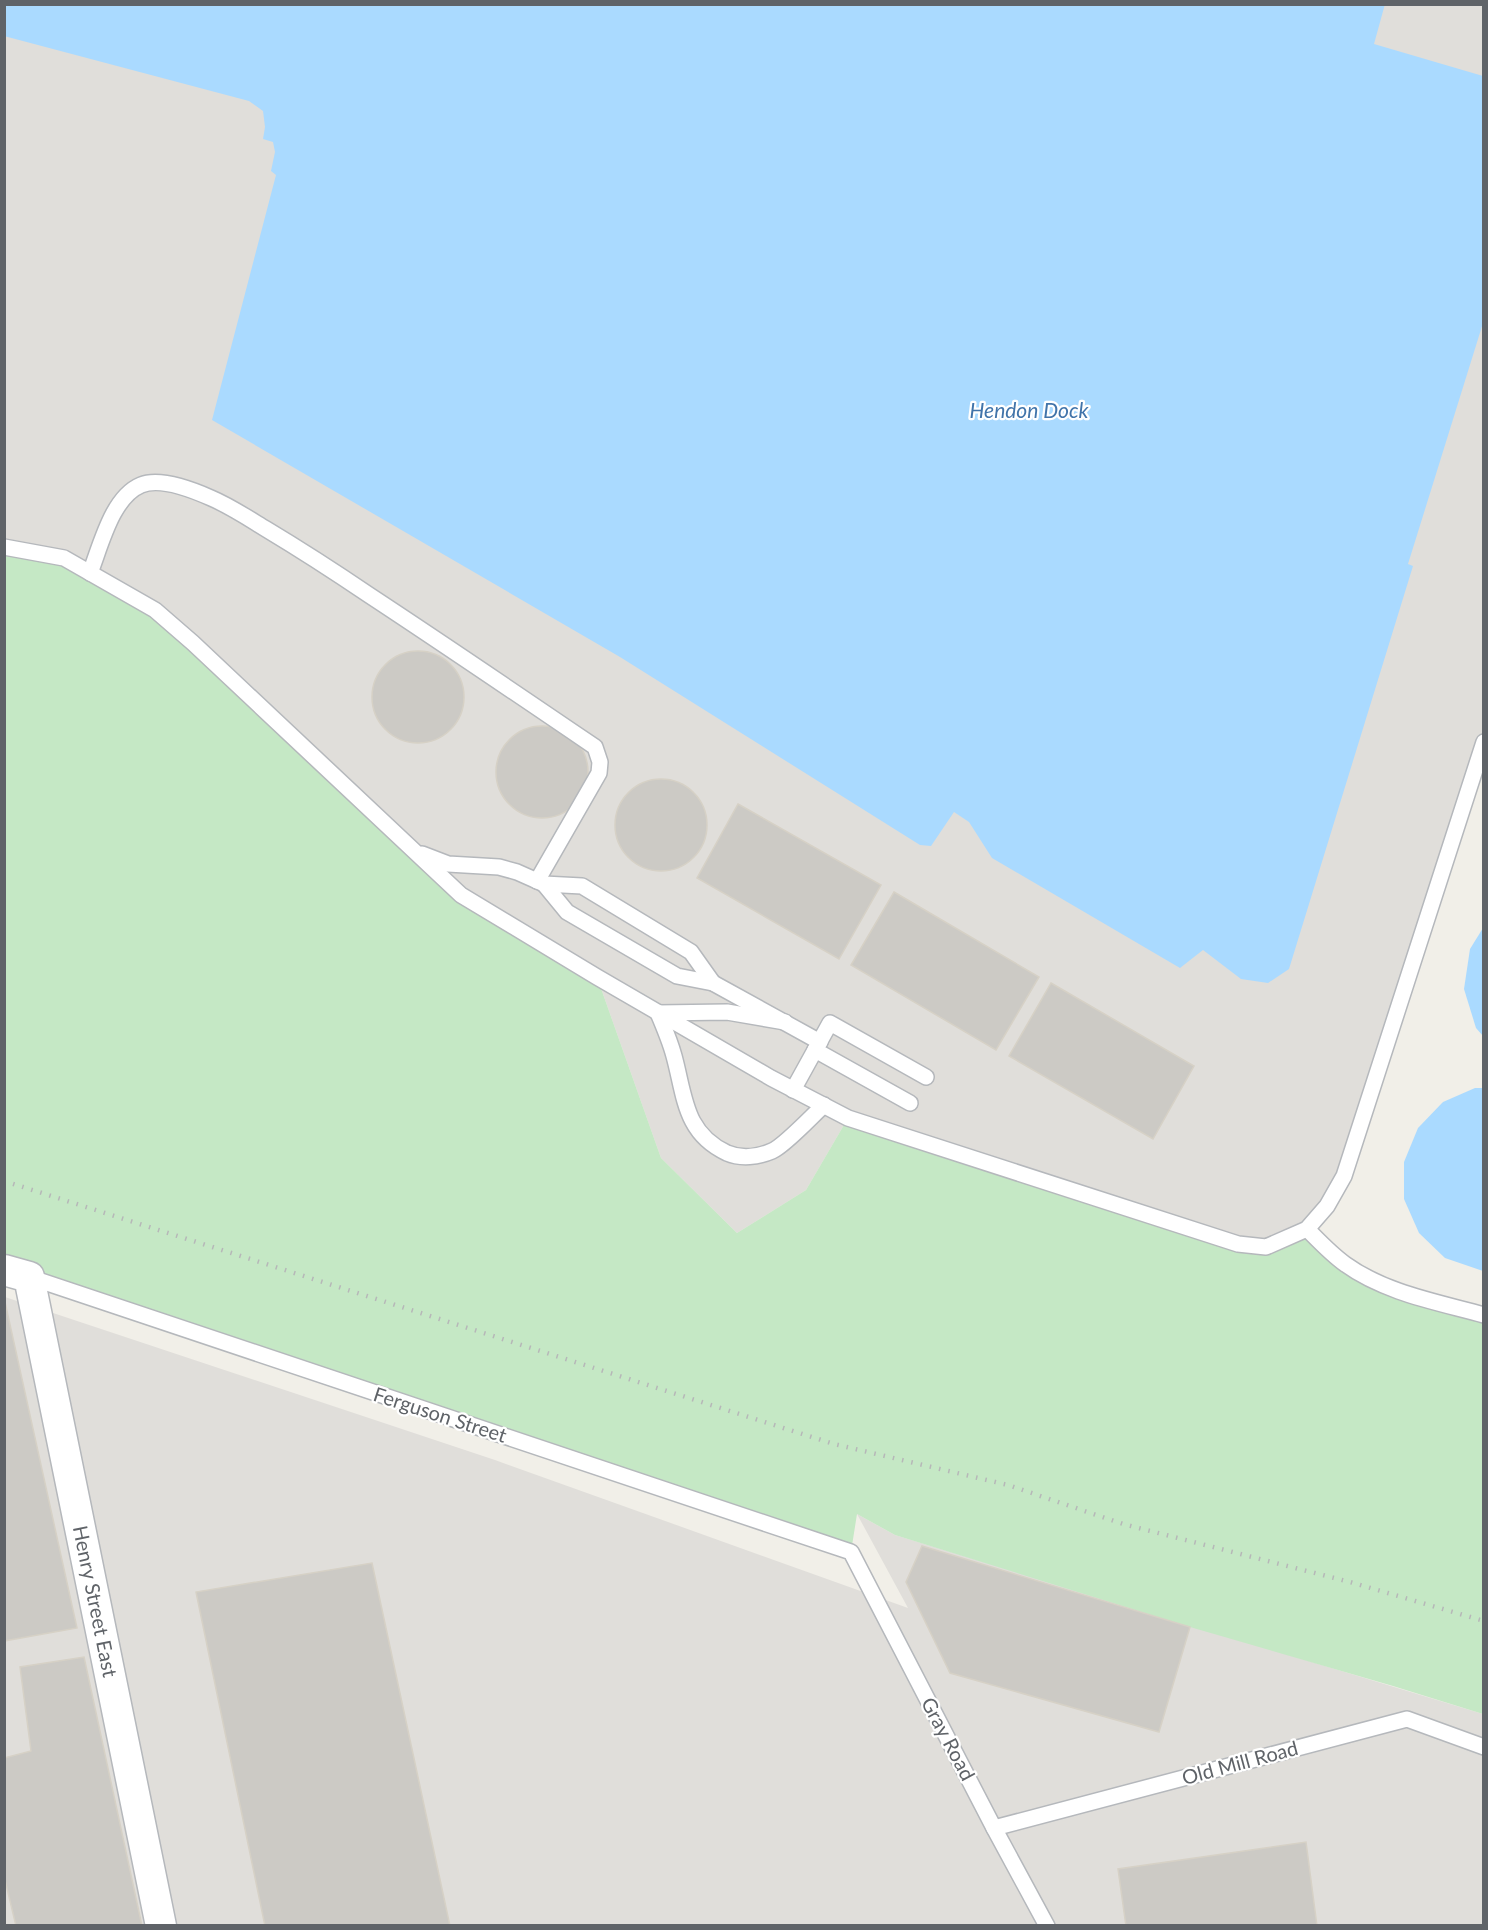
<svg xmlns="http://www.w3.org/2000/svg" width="1488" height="1930" font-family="Lato,sans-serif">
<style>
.industrial{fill:#e0deda}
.green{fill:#c5e8c5}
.water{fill:#aadaff}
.building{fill:#cccac5;stroke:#d6d1c6;stroke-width:1.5}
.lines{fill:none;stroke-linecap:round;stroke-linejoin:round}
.service-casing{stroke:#b5b8bc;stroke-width:18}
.minor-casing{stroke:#b5b8bc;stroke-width:33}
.service{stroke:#fff;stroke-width:15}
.minor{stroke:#fff;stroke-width:30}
.rail{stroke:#b6b7b8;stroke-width:4.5;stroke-dasharray:1.5 8;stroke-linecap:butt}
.labels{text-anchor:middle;stroke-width:4.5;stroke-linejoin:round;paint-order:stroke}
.street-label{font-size:20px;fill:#5f6368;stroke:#fff}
.water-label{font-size:21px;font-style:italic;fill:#4174aa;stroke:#fff}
</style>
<rect width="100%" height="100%" fill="#f1efe8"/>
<!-- industrial -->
<g class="industrial">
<polygon points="5,5 1483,5 1483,742 1344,1176 1307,1229 1266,1247 848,1118 806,1190 737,1233 661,1158 597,977 461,895 5,547"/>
<polygon points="5,1297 495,1460 908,1608 857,1514 895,1535 1483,1714 1483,1925 5,1926"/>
</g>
<!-- green -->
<polygon class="green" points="4,547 64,558 155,610 461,895 597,977 661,1158 737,1233 806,1190 848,1118 1266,1247 1307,1229 1344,1263 1483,1315 1483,1714 1393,1686 1190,1627 895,1535 857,1514 851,1552 5,1270"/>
<!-- water -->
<g class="water">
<polygon points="1385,4 1374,44 1483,76 1483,323 1408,564 1413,566 1289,969 1268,983 1241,979 1203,950 1180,968 992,858 969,822 954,812 931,846 920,845 620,657 212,420 276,175 271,171 275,152 273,142 263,139 265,127 263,111 249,101 4,36 5,4"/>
<polygon points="1483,928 1483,1036 1476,1028 1464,989 1470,949"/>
<polygon points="1475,1088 1484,1088 1483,1271 1445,1258 1419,1233 1404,1199 1404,1162 1418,1128 1443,1102"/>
</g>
<!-- building -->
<g class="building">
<circle cx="418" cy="697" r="46"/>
<circle cx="542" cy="772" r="46"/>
<circle cx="661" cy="825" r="46"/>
<polygon points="738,804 881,885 839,959 697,878"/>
<polygon points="894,892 1039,977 996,1050 851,965"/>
<polygon points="1051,983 1194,1066 1153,1139 1009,1056"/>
<polygon points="5,1302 77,1628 4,1641 4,1302"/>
<polygon points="922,1546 1190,1627 1159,1732 950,1673 906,1582"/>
<polygon points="372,1563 450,1926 265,1926 196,1592"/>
<polygon points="84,1657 142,1926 16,1926 4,1876 4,1758 31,1751 20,1667"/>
<polygon points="1306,1842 1317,1926 1126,1926 1118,1869"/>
</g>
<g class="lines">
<!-- service casing -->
<g class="service-casing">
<g id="service">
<polyline points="4,547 64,558 155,610 193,643 461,895 597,977 771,1078 848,1118 1238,1244 1266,1247 1307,1229 1327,1206 1344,1176 1484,742"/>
<path d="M90,573C101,545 112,497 141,485C160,477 193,490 211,498C230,506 248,518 266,529C301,550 335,572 369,595C445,645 520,696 595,747L600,762L599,773L537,881"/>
<polyline points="422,854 448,864 499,867 517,872 544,884 582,886 691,952 713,983"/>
<polyline points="544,884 567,912 677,976 713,983 820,1042"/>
<path d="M785,1022L727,1012L658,1013C664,1027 670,1041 674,1056C685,1096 684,1133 727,1153C741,1159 758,1157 772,1151C784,1146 812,1116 824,1105"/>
<polyline points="815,1050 910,1103"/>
<polyline points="793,1090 830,1023 926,1077"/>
<path d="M1307,1229C1319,1241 1331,1254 1345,1264C1385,1293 1437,1302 1484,1315"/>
<polyline points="29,1277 851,1552 994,1828 1047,1926"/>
<polyline points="994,1828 1407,1719 1484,1747"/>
</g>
</g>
<!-- minor casing -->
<g class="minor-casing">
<g id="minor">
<path id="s1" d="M4,1270L29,1277L161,1926"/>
</g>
</g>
<!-- service -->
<use href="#service" class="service"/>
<!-- minor -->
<use href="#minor" class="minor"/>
<!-- rail -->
<polyline class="rail" points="4,1181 834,1444 1008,1485 1123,1524 1350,1582 1484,1621"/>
</g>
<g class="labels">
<!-- street labels -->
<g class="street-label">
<text transform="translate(440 1415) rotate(18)" y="7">Ferguson Street</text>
<text dy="7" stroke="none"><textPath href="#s1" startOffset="357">Henry Street East</textPath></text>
<text transform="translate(948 1739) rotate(62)" y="7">Gray Road</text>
<text transform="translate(1240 1763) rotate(-15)" y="7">Old Mill Road</text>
</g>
<!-- water labels -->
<g class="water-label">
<text x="1029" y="418">Hendon Dock</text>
</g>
</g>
<!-- border -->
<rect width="1488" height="1930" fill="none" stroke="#5f6368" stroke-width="12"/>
</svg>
